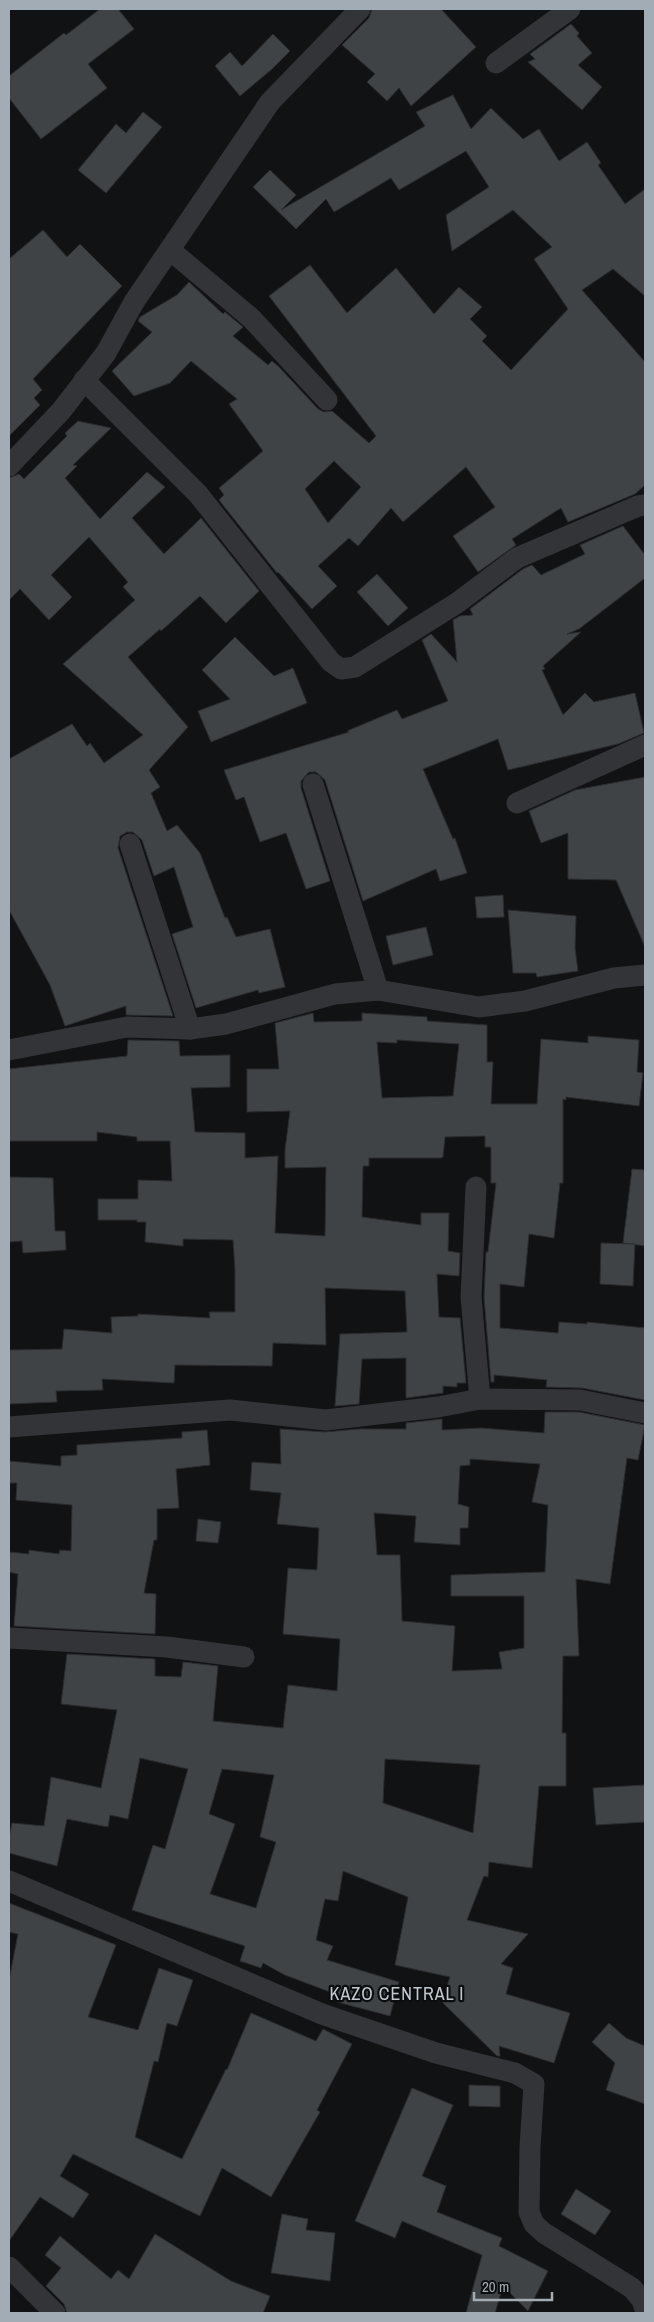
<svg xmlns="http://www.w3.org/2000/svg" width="654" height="2322" font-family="'Archivo Narrow',sans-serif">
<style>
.building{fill:#404346;stroke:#2b2c2f;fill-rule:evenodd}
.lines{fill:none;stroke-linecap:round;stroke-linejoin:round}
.street{stroke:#323438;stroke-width:21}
.labels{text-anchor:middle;stroke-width:4.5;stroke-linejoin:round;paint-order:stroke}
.quarter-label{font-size:18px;letter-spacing:1px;fill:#c3c9d0;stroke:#0c0d0e}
</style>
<rect width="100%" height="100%" fill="#111213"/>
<!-- building -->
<g class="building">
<polygon points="100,9 118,9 134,29 88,64 107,88 41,139 9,98 9,76 64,33 66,35"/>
<polygon points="372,9 441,9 476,47 411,106 399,88 387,101 367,82 375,74 342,45 369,18"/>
<polygon points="571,24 579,33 577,36 592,53 578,65 602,87 582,110 528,62 535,59 530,54"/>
<polygon points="273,34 290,51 272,69 240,96 215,66 230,52 242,66"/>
<path d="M453,95L471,129L491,108L523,139L539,129L559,161L587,142L601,163L598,165L625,204L645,189V296L613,269L582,290L645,362V485L635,494L568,522L561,508L512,539L516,545L478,572L453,536L495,507L466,467L403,522L391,508L358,546L349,538L318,566L337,586L312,609L278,572L277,573L219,500L224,495L219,488L263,451L229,404L237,399L191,361L170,383L134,396L112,371L152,332L138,321L140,317L177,295L189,282L223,314L225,312L243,327L233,336L268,365L272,361L279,367L318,409L324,412L332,411L369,443L376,436L269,296L310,265L347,313L396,268L434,314L459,287L482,307L470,319L487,336L482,341L511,370L568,309L534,259L552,247L513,210L452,251L446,215L489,187L466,151L399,190L391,178L334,212L326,199L296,229L253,187L270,170L296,195L281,210L425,126L416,112ZM334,461L361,487L328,523L305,489Z"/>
<polygon points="143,112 162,127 106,193 78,170 116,124 126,133"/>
<polygon points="43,230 67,257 80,244 122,286 33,379 42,390 34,398 40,405 9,436 9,259"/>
<polygon points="78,421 111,428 73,465 77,466 65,478 100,519 147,472 165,487 132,518 164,554 201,518 259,591 226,623 200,596 161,631 160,629 128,657 188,727 149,770 160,787 151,793 167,831 177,825 200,853 225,918 227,917 236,937 270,929 285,987 259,993 258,990 196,1008 172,934 193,927 174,867 154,876 142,840 133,832 127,832 120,836 118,848 173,1016 126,1015 126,1006 65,1026 50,985 9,910 9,759 72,724 87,746 90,743 104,763 143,735 63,664 135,600 123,587 128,582 89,537 51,575 72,597 49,620 20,589 9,600 9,478 19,474 24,479 67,436 65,433"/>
<polygon points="623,526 645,555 645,578 579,629 567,634 581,632 543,666 545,669 542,670 563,715 585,693 594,702 635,693 644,733 618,744 508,770 498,739 423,769 453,839 455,838 467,873 440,881 436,869 363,901 325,780 316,772 309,772 301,781 301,788 330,881 306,889 286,833 260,842 244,797 236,800 224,770 349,732 347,731 397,710 402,719 448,701 422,640 431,634 457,662 453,620 460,616 473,615 470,609 523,569 532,565 541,575 585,554 580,545"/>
<polygon points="377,574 408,608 388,626 357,592"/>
<polygon points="235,637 274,676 293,668 307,703 211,742 198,711 230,699 202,670"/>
<polygon points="645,777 645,947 616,880 568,879 568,833 541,843 529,811 575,790"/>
<polygon points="503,895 504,917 477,918 475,897"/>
<polygon points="508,910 576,916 575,948 578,971 537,977 536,973 513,973"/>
<polygon points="426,927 433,955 393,965 386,936"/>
<path d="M313,1013L314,1022L362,1021V1013L427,1017V1021L487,1025V1062H493L491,1104H537L541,1039L588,1043V1036L639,1040L637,1072L643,1073L639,1106L566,1097V1100L563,1099V1183H560L554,1238L529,1234L524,1287L500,1284V1328L558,1333L559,1322L587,1324V1322L645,1328V1400L582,1388L546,1387L547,1380L494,1375V1382H491L484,1297L486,1252H488L496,1183H491V1147H485V1136L445,1137L443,1157L441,1158H369V1166H363L362,1217L421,1225V1213H449L448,1251L460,1253L459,1276L437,1274L439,1317L460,1318L466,1383H457V1387L443,1386V1393L406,1398V1358L362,1359L359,1404L335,1406L340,1334L407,1332L405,1291L325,1288L326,1345L273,1343L272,1366L175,1365L174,1383L102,1379L103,1390L56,1391L57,1402L9,1404V1350L62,1349L64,1329L112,1333L111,1317L138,1316V1314L210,1318L209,1312H235V1269L233,1240L183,1239V1246L145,1242L146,1222H137V1220H98V1199H138V1180L172,1181L170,1141H137V1137L97,1132V1141H9V1069L127,1056L128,1040L179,1041L180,1056L230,1055V1087L191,1088L195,1132L245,1133V1158L278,1156L275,1233L325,1236L326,1167L285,1168V1150L290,1111L247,1112V1069H279L275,1023ZM397,1040L459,1044L453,1096L382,1098L377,1042L397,1043Z"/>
<polygon points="632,1169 645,1170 645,1246 623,1243"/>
<polygon points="9,1177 53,1178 55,1231 65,1231 66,1250 23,1253 22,1241 9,1242"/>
<polygon points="601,1243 635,1244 633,1286 600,1284"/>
<path d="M545,1412H579L645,1425L638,1460L627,1458L610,1584L576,1579L579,1656H563L562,1733H566V1786H539L532,1868L489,1862L488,1877L484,1876L467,1920L528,1934L501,1964L513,1968L506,1994L570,2013L554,2063L499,2046L500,2056H497L442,2002L450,1977L395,1965L408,1897L343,1871L338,1901L325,1899L316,1940L333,1946L327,1960L399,1982L390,2016L337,2002L339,1998L329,1994L330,1992L285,1975L263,1963L261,1968L240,1961L245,1946L132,1910L153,1845L165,1849L188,1769L140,1758L128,1819L110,1815L108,1827L67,1819L57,1866L9,1853V1837L12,1823L44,1826L51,1777L101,1788L117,1710L61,1704L67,1654L155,1659V1676L181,1677L183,1662L218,1666L213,1721L283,1728L288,1685L337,1691L340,1639L283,1634L288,1568L317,1570L319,1528L277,1524L281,1493L250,1490L252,1462L281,1464L280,1429L325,1432L359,1429H406V1423L442,1419V1430L481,1428L544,1433ZM470,1459L540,1464L532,1502L548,1505L545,1572L451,1575V1596H524V1648L499,1652L502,1669L452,1671L455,1626L402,1621L400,1555H377L374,1513L416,1516L414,1542L460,1545V1528H468L469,1507L458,1504L460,1466L470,1465ZM385,1759L480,1765L473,1833L383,1803ZM222,1769L274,1775L260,1837L276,1842L256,1908L210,1894L235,1824L209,1814Z"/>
<polygon points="207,1430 210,1465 176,1469 179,1508 157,1509 157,1540 154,1540 144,1593 156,1594 155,1634 14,1626 18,1574 9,1572 9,1552 29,1554 29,1550 59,1554 60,1550 71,1551 72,1505 16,1500 17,1483 9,1483 9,1461 61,1466 61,1456 77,1455 77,1445 182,1438 182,1432"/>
<polygon points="198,1519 221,1522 218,1543 196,1541"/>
<polygon points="645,1785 645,1822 596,1825 593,1788"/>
<polygon points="9,1903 116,1945 88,2017 138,2030 159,1968 193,1980 177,2026 167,2023 158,2062 154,2061 135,2137 182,2159 226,2069 227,2070 251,2013 316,2041 323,2029 352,2044 317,2110 320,2112 271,2197 222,2168 200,2216 73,2154 60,2176 89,2194 73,2218 40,2197 9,2241 9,1980 18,1934 9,1932"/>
<polygon points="609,2023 626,2038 645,2046 645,2104 606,2090 615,2063 592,2042"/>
<polygon points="469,2085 500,2086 500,2107 469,2106"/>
<polygon points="412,2088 453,2105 422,2176 446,2186 437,2212 502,2238 499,2246 548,2271 528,2311 503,2286 495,2313 466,2313 482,2255 402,2221 395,2238 355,2221"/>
<polygon points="576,2189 611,2211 595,2235 561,2214"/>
<polygon points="282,2214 308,2219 306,2230 335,2233 330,2281 271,2273"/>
<polygon points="155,2234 231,2281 270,2296 263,2313 67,2313 64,2304 46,2286 61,2268 45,2255 60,2236 111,2279 118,2270 129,2279"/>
</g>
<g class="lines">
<!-- street -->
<g class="street">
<polyline points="496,63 570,9"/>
<polyline points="170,250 251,318 327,400"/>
<polyline points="84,380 198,494 331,662 341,669 355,667 457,603 517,558 638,506 645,505"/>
<polyline points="9,466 61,411 106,353 134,302 270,102 360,9"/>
<polyline points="313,784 378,990"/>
<polyline points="517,803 645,745"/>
<polyline points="130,844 190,1029"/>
<polyline points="9,1050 127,1027 190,1029 226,1024 335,994 378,990 479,1007 525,1001 614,978 645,975"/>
<polyline points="476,1187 471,1297 480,1399"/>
<polyline points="9,1427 230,1410 326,1420 438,1407 480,1399 580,1400 645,1413"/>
<polyline points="9,1638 167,1647 244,1657"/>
<polyline points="9,1881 322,2014 436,2053 515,2073 534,2084 530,2147 529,2212 534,2224 544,2233 632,2288 642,2300 645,2309"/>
<polyline points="9,2267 55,2313"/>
</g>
</g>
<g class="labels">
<!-- quarter labels -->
<g class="quarter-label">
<text x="397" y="2000">KAZO CENTRAL I</text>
</g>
</g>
<!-- border -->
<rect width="654" height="2322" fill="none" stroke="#a2acb4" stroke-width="20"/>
<!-- scale -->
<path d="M474 2292v8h78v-8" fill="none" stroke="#a2acb4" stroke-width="2.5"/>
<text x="482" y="2292" font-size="15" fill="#a2acb4" stroke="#0c0d0e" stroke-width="4" paint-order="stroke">20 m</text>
</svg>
